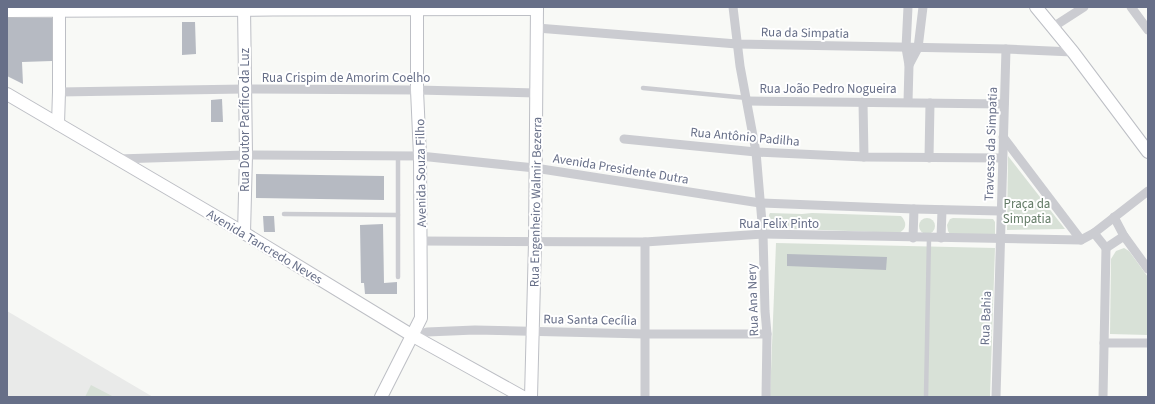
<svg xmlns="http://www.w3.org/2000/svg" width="1155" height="404" font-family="'Source Sans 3',sans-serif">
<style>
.built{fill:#e9eae9}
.green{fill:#d8e1d7}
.building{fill:#b6bac2}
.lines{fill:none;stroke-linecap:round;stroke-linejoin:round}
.secondary-casing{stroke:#bdbfc5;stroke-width:14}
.lane{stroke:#cbccd1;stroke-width:4.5}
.street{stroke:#cbccd1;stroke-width:9}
.secondary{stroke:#fff;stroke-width:12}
.labels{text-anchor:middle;stroke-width:4;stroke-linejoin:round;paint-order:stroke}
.street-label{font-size:13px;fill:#676f88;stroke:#fff}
.park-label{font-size:13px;fill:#627a65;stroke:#fff}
</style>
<rect width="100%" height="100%" fill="#f8f9f6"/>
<!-- built -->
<polygon class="built" points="7,311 153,397 7,397"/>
<!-- green -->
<g class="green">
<polygon points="1008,156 1065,229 1007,230"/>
<path d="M770,213L802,214L812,213L901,216C907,222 907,229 899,233L772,228L769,215Z"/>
<circle cx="927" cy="226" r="8"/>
<polygon points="953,218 993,219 995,222 995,234 950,234 948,231 947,225 950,219"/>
<polygon points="776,243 995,248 990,397 770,397"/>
<polygon points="1124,248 1129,251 1148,277 1148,335 1110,334 1111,259 1116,251"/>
<polygon points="91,385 114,397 85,397"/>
</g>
<!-- building -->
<g class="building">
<polygon points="7,18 52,18 52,61 22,62 23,84 7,76"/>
<polygon points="182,22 195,22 196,54 182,55"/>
<polygon points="222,99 223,122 211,122 211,100"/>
<polygon points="256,174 384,176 384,200 256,198"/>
<polygon points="263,216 274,216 275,232 264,232"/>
<polygon points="383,224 384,283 397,282 397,294 365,294 364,283 361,283 360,225"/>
<polygon points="787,254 887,257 886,270 787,266"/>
</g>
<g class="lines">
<!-- secondary casing -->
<g class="secondary-casing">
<g id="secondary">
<polyline points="244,7 246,155 244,233"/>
<polyline points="1036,7 1073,52 1148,152"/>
<path d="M7,11C184,11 360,8 537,9"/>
<polyline points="7,94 244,233 413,336 523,397"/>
<polyline points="58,124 59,92 59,7"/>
<polyline points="381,397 421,318 420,156 417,90 417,7"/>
<polyline points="531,397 535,242 537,7"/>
</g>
</g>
<!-- lane -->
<g class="lane">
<polyline points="643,88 747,98"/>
<polyline points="398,156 398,277"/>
<polyline points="284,214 398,215"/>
<polyline points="926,397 929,238"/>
</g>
<!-- street -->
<g class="street">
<polyline points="733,7 740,66 756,152 763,234 765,311 767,334 766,397"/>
<polyline points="1131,7 1148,30"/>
<polyline points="1053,27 1084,7"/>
<polyline points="537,28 737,44 1006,49 1073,52"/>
<polyline points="909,65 918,48 923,7"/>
<polyline points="59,92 244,89 417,90 536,93"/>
<polyline points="748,101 1004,104"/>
<polyline points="863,102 864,157"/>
<polyline points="908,102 909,65 906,48 908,7"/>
<polyline points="1003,137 1081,240"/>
<polyline points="624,139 756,152 864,157 1002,158"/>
<polyline points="929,158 930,103"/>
<polyline points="118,159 246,155 420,156 535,168 760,203 914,209 1000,211"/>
<polyline points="1114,217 1124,236 1148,269"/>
<polyline points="1094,233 1148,191"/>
<polyline points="913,238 914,209"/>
<polyline points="941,238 942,210"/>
<polyline points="421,241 645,242 763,234 1081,240 1094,233 1106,248 1124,236"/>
<polyline points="413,336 427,332 475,330 645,334 767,334"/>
<polyline points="1104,343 1148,343"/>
<polyline points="645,397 645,242"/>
<polyline points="996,397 1006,49"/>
<polyline points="1103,397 1106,248"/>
</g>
<!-- secondary -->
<use href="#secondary" class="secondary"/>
</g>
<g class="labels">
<!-- street labels -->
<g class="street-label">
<text transform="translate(805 32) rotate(1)" y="5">Rua da Simpatia</text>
<text x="346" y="82">Rua Crispim de Amorim Coelho</text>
<text x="828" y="93">Rua João Pedro Nogueira</text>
<text transform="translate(244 120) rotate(-90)" y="5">Rua Doutor Pacífico da Luz</text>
<text transform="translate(745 136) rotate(5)" y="5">Rua Antônio Padilha</text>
<text transform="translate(990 144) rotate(-88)" y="5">Travessa da Simpatia</text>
<text transform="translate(621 168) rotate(9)" y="5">Avenida Presidente Dutra</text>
<text transform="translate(420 173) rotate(-91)" y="5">Avenida Souza Filho</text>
<text transform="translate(535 202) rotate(-89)" y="5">Rua Engenheiro Walmir Bezerra</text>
<text x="779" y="228">Rua Felix Pinto</text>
<text transform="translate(265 246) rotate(31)" y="5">Avenida Tancredo Neves</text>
<text transform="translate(752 300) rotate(-92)" y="5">Rua Ana Nery</text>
<text transform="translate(985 318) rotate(-88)" y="5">Rua Bahia</text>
<text transform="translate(590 319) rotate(1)" y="5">Rua Santa Cecília</text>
</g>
<!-- park labels -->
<g class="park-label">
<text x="1027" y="208">Praça da<tspan x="1027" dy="15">Simpatia</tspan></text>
</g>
</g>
<!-- border -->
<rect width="1155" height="404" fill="none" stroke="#676f88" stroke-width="16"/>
</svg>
